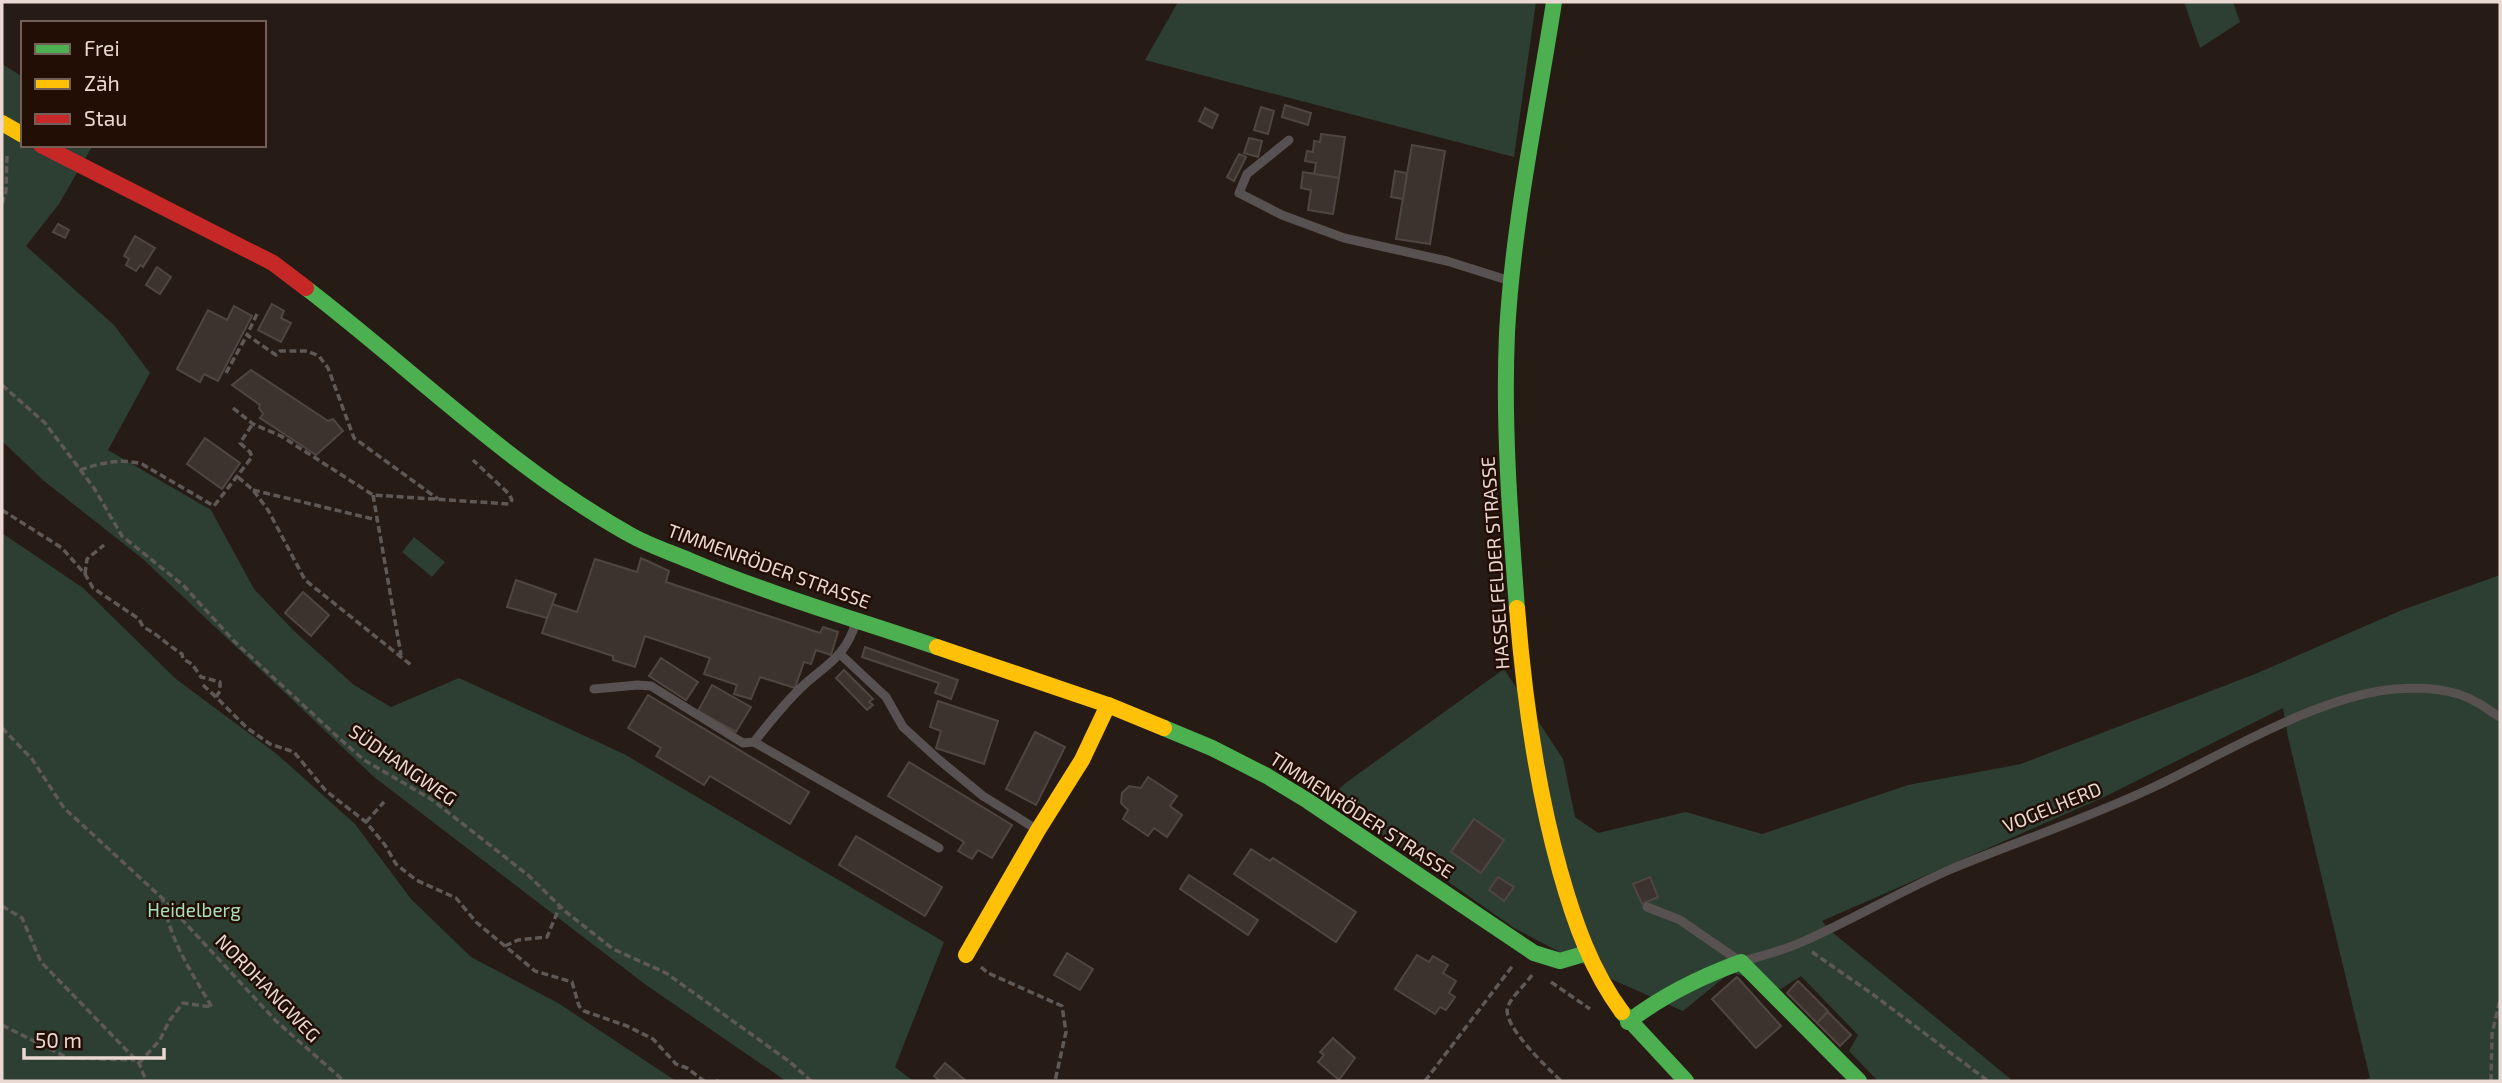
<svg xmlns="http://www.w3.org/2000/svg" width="2502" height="1083" font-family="'Exo 2',sans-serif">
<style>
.green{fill:#2c3f32}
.building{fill:#3d332e;stroke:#504641;stroke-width:2}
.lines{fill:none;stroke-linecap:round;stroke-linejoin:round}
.path{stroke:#5e5857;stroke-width:3.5;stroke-dasharray:7 3.5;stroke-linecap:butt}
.lane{stroke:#585151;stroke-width:9}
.fast{stroke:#4caf50;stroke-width:16}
.slow{stroke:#ffc107;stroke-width:16}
.jam{stroke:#c62828;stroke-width:16}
.labels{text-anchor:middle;stroke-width:5;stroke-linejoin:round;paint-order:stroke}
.street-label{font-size:19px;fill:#e9d9d2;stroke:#230e05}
.park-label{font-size:19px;fill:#a8debc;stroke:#230e05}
</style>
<rect width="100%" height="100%" fill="#261b15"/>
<!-- green -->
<g class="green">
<polygon points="1178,2 1536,2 1514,157 1145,60"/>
<polygon points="2184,2 2233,2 2240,22 2200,48"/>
<polygon points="2,64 23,77 23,145 93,145 59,204 26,246 114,325 150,373 108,450 211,510 254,589 294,631 354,685 391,707 459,678 624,754 944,942 895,1067 913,1081 786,1081 646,985 374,777 143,559 44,481 2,441"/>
<polygon points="2,533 83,588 176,679 278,755 355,824 411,899 471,957 558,1003 676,1081 2,1081"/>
<polygon points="414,537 445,562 432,577 402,552"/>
<polygon points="2500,575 2500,1081 2362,1081 2370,1078 2288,737 2283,708 2100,799 1822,921 1832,932 2013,1081 1878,1081 1849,1051 1858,1035 1801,976 1781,989 1731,972 1683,1011 1611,979 1514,928 1329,798 1347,782 1504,669 1563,759 1575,817 1598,833 1686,812 1762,834 1908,785 2021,764 2255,674 2402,610"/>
</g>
<!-- building -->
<g class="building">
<polygon points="1285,105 1311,113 1308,125 1282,117"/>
<polygon points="1261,107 1274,111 1268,134 1254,130"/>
<polygon points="1205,108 1218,115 1212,128 1199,121"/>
<polygon points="1321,134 1345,137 1339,178 1314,174 1316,163 1305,161 1307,151 1313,152 1314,141 1320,142"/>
<polygon points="1249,138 1262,141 1258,157 1244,153"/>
<polygon points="1412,145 1445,151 1430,244 1396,239"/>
<polygon points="1239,154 1246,157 1234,181 1227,177"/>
<polygon points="1395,171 1407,173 1403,199 1391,197"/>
<polygon points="1303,172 1339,178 1333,214 1308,210 1311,190 1301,188"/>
<polygon points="58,224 69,230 65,238 53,232"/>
<polygon points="135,236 155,248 143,267 140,265 136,271 126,265 129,259 124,256"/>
<polygon points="157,267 171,277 160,294 146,285"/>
<polygon points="272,304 284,311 281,318 291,323 281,342 258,330"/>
<polygon points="234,306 252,316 218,381 204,374 200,382 177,369 208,310 227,320"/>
<polygon points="251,370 328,421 333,419 343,431 316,455 260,418 263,414 259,408 260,405 232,385"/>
<polygon points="205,438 240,463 222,489 187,464"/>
<polygon points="641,558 669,571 666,582 820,633 823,627 838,632 831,655 816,650 811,664 804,662 795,688 760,677 751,699 734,694 737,685 704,674 710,658 645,636 635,667 613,660 613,656 542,633 552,604 577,612 595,559 637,572"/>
<polygon points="516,580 556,594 547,618 507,607"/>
<polygon points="303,592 329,615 311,636 285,613"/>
<polygon points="865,647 958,680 951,699 935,693 939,683 862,657"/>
<polygon points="661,658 698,682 686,700 649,676"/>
<polygon points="844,670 873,699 869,702 873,705 867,710 836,678"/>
<polygon points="712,685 751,707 736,732 698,711"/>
<polygon points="648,695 809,792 790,824 710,776 704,785 656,756 661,748 628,728"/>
<polygon points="938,701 998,721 984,764 936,748 941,731 930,727"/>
<polygon points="1035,732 1065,747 1036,805 1006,789"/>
<polygon points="909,762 1012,825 992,858 978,850 972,859 958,851 964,842 888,796"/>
<polygon points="1148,777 1177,796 1170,806 1182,815 1167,837 1154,828 1148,836 1123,819 1128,810 1121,803 1122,793 1129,786 1141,788"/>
<polygon points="1474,819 1504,840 1481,873 1451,852"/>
<polygon points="856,836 942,887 925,916 839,865"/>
<polygon points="1251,849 1270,861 1273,858 1356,912 1336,942 1234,874"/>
<polygon points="1189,875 1258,920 1248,935 1180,889"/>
<polygon points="1498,877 1514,887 1504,901 1489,890"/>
<polygon points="1650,877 1658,897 1642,904 1633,884"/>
<polygon points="1067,953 1093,969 1080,990 1054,975"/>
<polygon points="1417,955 1429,962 1433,956 1448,965 1443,973 1456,981 1449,993 1455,997 1446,1010 1440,1007 1435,1014 1395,989"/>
<polygon points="1737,977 1781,1026 1756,1048 1712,999"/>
<polygon points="1798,981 1828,1011 1817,1023 1787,993"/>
<polygon points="1828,1012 1851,1035 1840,1046 1817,1023"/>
<polygon points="1333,1038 1355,1058 1339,1080 1318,1062 1324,1055 1320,1052"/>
<polygon points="945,1063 966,1081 940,1081 934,1076"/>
</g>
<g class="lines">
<!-- path -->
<g class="path">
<polyline points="2,204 6,191 7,156"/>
<polyline points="257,314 247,335 276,355 280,351 307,351 319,356 328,368 354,438 438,499"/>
<polyline points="226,373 247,335"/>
<polyline points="2,385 45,423 94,488 122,536 183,585 235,642 340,739 364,760 431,799 528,875 566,912 613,949 666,973 790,1062 811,1081"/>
<polyline points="233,408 253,424 281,436 373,495 509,504 512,500 509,494 473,460"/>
<path d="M80,470C101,463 120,458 142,464L214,506L252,457L250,452L240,443L252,425"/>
<polyline points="238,477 253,490 268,510 305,580 411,665"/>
<polyline points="253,490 377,520"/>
<polyline points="373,495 401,655"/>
<path d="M2,510L62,548L85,574L93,588L139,619L143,627C158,634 167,645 182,654L183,659L192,664L201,677L220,682V691L216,697L247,728L270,744L294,752L326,791L366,822L385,845L396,864L416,880L456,898L476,922L535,971L572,982L579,1006L584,1011L627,1026L653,1039L676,1064L687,1068L704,1081"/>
<polyline points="85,574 87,559 104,545"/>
<polyline points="203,685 216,697"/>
<polyline points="2,728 32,759 64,808 162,898 276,1021 344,1081"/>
<polyline points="366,822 384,802"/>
<polyline points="2,906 22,918 41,962 139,1063 146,1081"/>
<polyline points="505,946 518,940 547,937 560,906"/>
<polyline points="1812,952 1871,993 1988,1081"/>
<polyline points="981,967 988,973 1062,1006 1066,1032 1055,1081"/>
<path d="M1532,975C1525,985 1513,995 1508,1006C1500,1024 1548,1068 1561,1081"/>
<polyline points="1551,982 1590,1009"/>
<polyline points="2,1025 68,1058 135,1060"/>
<path d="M139,1063L160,1040L169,1021L183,1003L212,1007C191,972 170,940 163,900"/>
<polyline points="716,1081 719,1081"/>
<polyline points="1425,1081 1514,964"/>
<polyline points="2491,1081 2492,1034 2500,1000"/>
</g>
<!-- lane -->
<g class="lane">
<polyline points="1289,140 1247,174 1239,193 1282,215 1344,238 1447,261 1507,280"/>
<path d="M856,622C846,655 829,663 805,684C785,702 770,722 754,742L939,848"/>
<polyline points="841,655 886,697 903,727 938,759 983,796 1036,829"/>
<polyline points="594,689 638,685 651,686 743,743 754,742"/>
<path d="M1647,907L1680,920L1741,962C1761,956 1782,951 1802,942C1852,920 1899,892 1949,870C2018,841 2089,818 2156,786C2225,753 2320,695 2396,689C2424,687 2453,688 2478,703C2486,707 2492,713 2500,717"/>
</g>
<!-- fast -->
<g class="fast">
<path d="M306,288C413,370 510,467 627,533C647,545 670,552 691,561C771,595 855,619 937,647"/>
<path d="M1517,608C1510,517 1503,424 1507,333C1513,222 1537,112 1554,2"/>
<polyline points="1164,728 1212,748 1267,776 1308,801 1534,953 1560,961 1587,953"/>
<polyline points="1622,1012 1686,1081"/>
<path d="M1628,1022C1663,995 1700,977 1741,962L1859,1081"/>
</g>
<!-- slow -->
<g class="slow">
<polyline points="2,123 23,135"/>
<path d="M1517,608C1524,697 1536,785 1560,871C1574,921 1591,970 1622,1012"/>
<polyline points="937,647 1108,705 1164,728"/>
<polyline points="966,955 1038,830 1082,760 1108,705"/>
</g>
<!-- jam -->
<polyline class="jam" points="41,145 273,263 306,288"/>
</g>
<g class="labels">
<!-- street labels -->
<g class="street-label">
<text transform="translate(1495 563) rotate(-94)" y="7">HASSELFELDER STRASSE</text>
<text transform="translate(769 566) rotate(20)" y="7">TIMMENRÖDER STRASSE</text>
<text transform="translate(403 765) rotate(35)" y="7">SÜDHANGWEG</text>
<text transform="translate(2052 807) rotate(-22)" y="7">VOGELHERD</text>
<text transform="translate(1362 815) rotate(33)" y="7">TIMMENRÖDER STRASSE</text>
<text transform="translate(268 988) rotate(46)" y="7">NORDHANGWEG</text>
</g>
<!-- park labels -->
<g class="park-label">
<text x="194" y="917">Heidelberg</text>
</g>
</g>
<!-- border -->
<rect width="2502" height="1083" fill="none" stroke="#e9d9d2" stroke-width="7"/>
<!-- legend -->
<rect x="21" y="21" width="245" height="126" fill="#230e05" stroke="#725f57" stroke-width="2"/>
<rect x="35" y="44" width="35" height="10" fill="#4caf50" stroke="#725f57" stroke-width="2"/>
<text x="84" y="56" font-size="21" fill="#e9d9d2">Frei</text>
<rect x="35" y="79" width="35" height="10" fill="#ffc107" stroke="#725f57" stroke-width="2"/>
<text x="84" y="91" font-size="21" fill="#e9d9d2">Zäh</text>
<rect x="35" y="114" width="35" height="10" fill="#c62828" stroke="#725f57" stroke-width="2"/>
<text x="84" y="126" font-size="21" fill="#e9d9d2">Stau</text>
<!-- scale -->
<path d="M24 1048v10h140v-10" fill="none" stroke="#e9d9d2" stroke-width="3.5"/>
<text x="35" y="1048" font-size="21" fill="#e9d9d2" stroke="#230e05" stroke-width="5" paint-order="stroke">50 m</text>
</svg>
